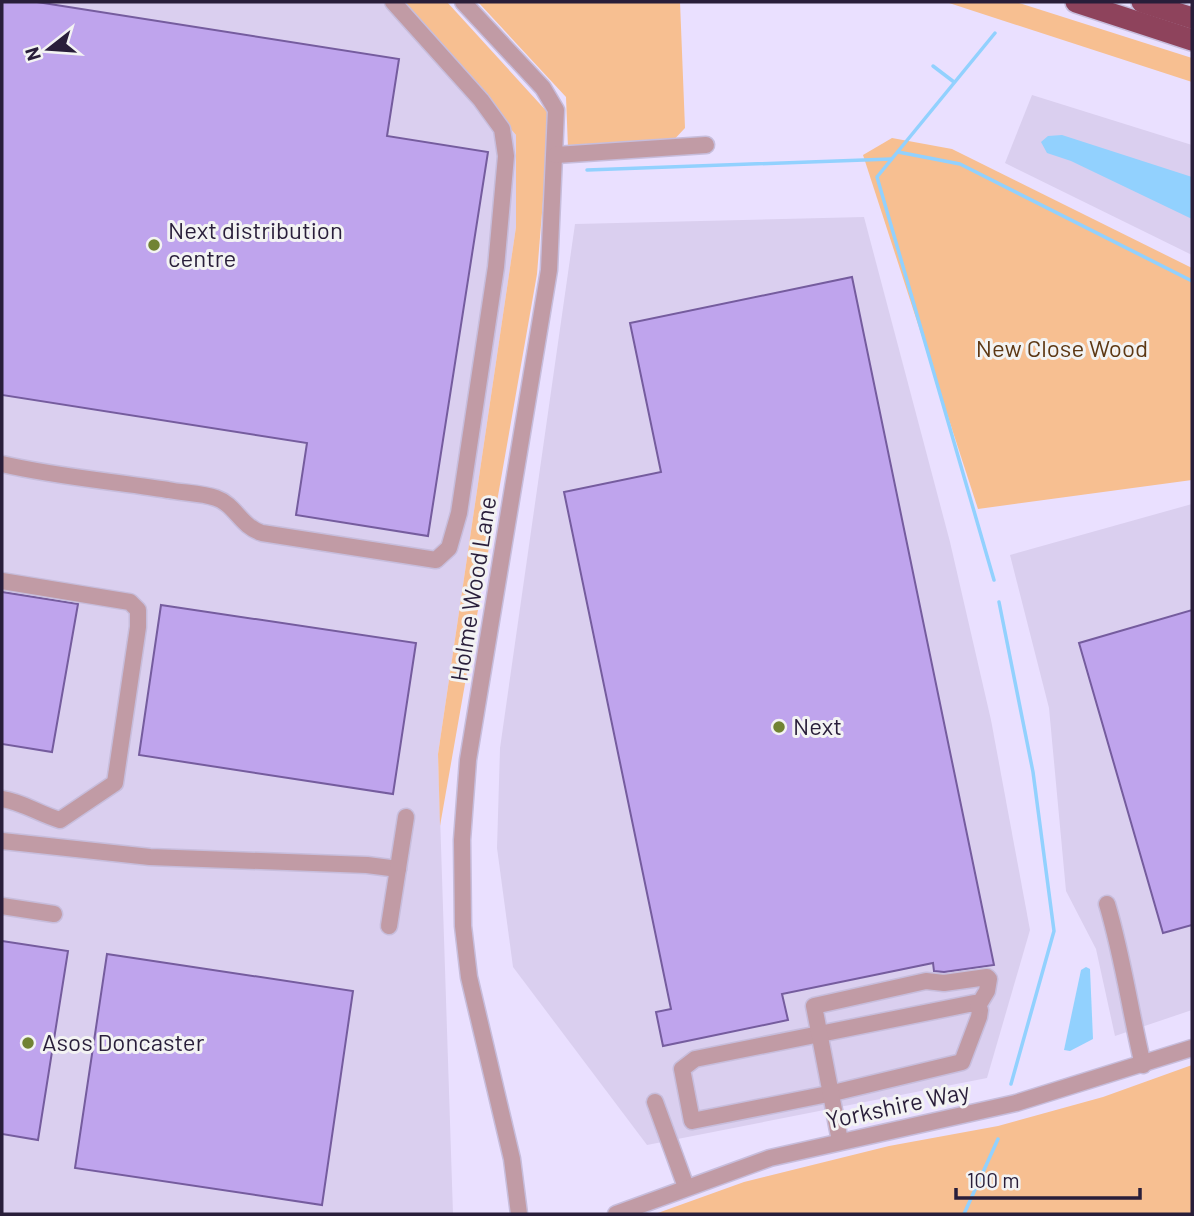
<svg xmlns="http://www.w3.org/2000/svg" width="1194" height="1216" font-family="Barlow,sans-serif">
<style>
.built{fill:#dacfef}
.green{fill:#f7bf91}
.water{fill:#92d1fe}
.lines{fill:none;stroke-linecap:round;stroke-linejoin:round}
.stream{stroke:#92d1fe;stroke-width:3.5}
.building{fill:#bfa4ed;stroke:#755c9e;stroke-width:2}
.minor-casing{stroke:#c7bddc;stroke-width:19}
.highway-casing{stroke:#c7bddc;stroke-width:24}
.minor{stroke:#c19ba5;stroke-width:16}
.highway{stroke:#8e435c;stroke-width:21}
.poi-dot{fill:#718333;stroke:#f3f3f3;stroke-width:2.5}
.labels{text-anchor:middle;stroke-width:6;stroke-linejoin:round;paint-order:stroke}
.poi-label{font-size:24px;fill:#291e3a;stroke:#f3f3f3;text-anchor:start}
.park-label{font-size:24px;fill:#5d3814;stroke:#f3f3f3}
.street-label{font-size:24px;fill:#291e3a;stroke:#f3f3f3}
</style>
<rect width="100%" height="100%" fill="#eae0ff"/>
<!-- built -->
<g class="built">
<polygon points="2,2 400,2 516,135 516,227 438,754 453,1214 2,1214"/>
<polygon points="1032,95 1192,145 1192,255 1005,163"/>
<polygon points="864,217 950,542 991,720 1030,930 987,1078 647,1145 513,967 497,848 500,748 575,224"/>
<polygon points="1192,504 1192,1010 1115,1036 1096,949 1066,891 1049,708 1010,555"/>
</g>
<!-- green -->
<g class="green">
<polygon points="401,2 447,2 550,115 537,274 440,826 438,754 516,227 516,135"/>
<polygon points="478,2 680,2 685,128 670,144 568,148 566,97"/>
<polygon points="946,2 1016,2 1192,58 1192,82"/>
<polygon points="892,138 952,149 1192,268 1192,480 978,509 863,155"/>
<polygon points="1192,1065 1192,1214 655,1214 744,1182 889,1146 998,1126 1103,1097"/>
</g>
<!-- water -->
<g class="water">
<polygon points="1062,135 1192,177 1192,219 1071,161 1047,153 1041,142 1048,136"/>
<polygon points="1086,967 1090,969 1093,1039 1070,1051 1064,1050 1081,970"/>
</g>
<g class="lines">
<!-- stream -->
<g class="stream">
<polyline points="933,66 954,82"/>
<polyline points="898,152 960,164 1192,281"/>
<polyline points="587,170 891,159"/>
<polyline points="994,580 877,177 995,33"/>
<polyline points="999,602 1033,772 1054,931 1011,1084"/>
<polyline points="964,1214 998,1139"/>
</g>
</g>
<!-- building -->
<g class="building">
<polygon points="2,2 37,2 399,59 387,136 488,152 428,536 296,515 307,443 2,395"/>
<polygon points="852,277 994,965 944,972 934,971 933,963 782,994 788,1020 663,1046 656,1012 671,1009 564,492 661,472 630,323"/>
<polygon points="2,592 78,604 52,752 2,744"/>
<polygon points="161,605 416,643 393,794 139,755"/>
<polygon points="1192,610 1192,925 1163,933 1079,643"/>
<polygon points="2,941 68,951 38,1140 2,1134"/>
<polygon points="107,954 353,991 322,1205 75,1168"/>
</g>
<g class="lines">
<!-- minor casing -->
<g class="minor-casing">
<g id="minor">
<polyline points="463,2 543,88 556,110 549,270 468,760 462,840 463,926 469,977 512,1159 519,1214"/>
<polyline points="556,155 706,145"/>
<path d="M2,464C57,477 113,481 168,490C183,493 202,493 216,498C236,505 240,526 262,533L436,560L449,548L459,513L496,267L506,156L502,129L481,100L393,2"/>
<path d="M2,581L130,602L138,610V627L115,783L60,820C39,814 23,802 2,799"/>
<polyline points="2,841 150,857 367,865 398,869"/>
<path d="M1107,904C1123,957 1130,1011 1143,1065"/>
<polyline points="2,906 54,914"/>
<polyline points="389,926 406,817"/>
<polygon points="974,1003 980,1010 979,1017 962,1062 833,1093 692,1121 682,1069 695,1059"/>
<polyline points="655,1102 686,1187"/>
<polyline points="840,1141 814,1006 926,981 944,983 987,977 989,979 987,991 978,1006"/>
<polyline points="616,1214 770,1158 1016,1103 1192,1048"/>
</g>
</g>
<!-- highway casing -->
<g class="highway-casing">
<g id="highway">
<polyline points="1076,2 1192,40"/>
<polyline points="1142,2 1192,18"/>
</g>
</g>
<!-- minor -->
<use href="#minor" class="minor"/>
<!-- highway -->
<use href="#highway" class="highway"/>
</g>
<!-- markers -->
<g class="poi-dot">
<circle cx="154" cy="245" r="7"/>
<circle cx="779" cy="727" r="7"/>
<circle cx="28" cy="1043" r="7"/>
</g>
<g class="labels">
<!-- poi labels -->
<g class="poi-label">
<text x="168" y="239">Next distribution<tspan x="168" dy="28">centre</tspan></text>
<text x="793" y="735">Next</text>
<text x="42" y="1051">Asos Doncaster</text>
</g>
<!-- park labels -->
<g class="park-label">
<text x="1062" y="357">New Close Wood</text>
</g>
<!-- street labels -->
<g class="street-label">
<text transform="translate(474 589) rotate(-81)" y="8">Holme Wood Lane</text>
<text transform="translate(898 1106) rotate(-12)" y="8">Yorkshire Way</text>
</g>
</g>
<!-- border -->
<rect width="1194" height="1216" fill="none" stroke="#291e3a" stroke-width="7"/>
<!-- north arrow -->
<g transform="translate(49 49) rotate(253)" stroke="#f3f3f3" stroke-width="5" paint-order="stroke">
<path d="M0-5L12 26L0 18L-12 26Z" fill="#291e3a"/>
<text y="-10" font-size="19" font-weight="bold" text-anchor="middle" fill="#291e3a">N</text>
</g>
<!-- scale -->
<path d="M956 1188v10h184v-10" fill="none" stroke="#291e3a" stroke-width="3.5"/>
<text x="967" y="1188" font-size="21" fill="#291e3a" stroke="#f3f3f3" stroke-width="5" paint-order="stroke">100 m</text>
</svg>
